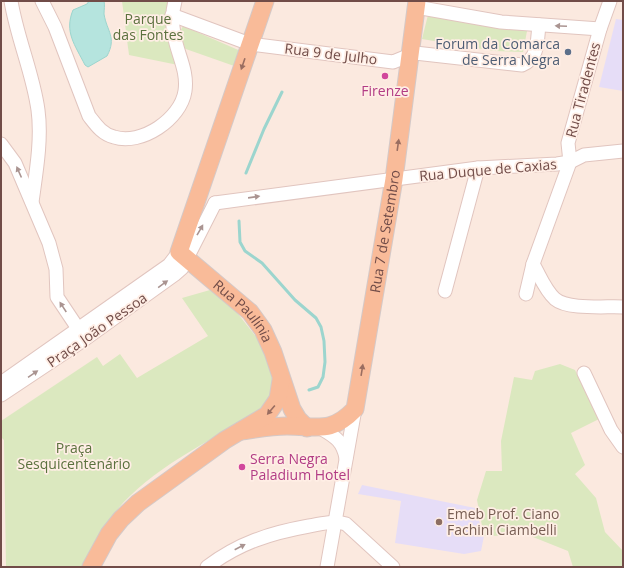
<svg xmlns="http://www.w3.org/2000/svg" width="624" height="568" font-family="'Open Sans',sans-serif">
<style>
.education{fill:#e6ddf7}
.green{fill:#dbe8bf}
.water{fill:#b5e4de;stroke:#9cd5ce}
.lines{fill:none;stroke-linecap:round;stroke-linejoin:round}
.stream{stroke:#9cd5ce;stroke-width:3}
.minor-casing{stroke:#e1c5bf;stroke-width:15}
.major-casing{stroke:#d4c9c8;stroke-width:19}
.minor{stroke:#fff;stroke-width:13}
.major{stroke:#f9bb99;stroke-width:17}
.oneway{fill:#aa9491}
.oneway2{fill:#9a6d60}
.service-dot{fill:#5c6f8a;stroke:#ffeee5;stroke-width:1.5}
.hotel-dot{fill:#d1479c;stroke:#ffeee5;stroke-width:1.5}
.education-dot{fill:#8d6e63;stroke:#ffeee5;stroke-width:1.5}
.labels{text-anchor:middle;stroke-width:3.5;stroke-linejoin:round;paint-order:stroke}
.park-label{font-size:14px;fill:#5b713e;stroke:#ffeee5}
.service-label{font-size:14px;fill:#4e5e75;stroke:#ffeee5;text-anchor:end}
.street-label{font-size:14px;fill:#714c48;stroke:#ffeee5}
.hotel-label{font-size:14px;fill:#b23c85;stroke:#ffeee5}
.education-label{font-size:14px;fill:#785e54;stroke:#ffeee5;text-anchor:start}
</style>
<rect width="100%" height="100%" fill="#fbe9df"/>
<!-- education -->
<g class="education">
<polygon points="616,19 623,20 623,91 599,87"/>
<polygon points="362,485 475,508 484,536 481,551 464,554 395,543 401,501 358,494"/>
</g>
<!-- green -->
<g class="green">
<polygon points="122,1 172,1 178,65 129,55"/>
<polygon points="429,11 528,26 523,52 494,51 422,39"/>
<polygon points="183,26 243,52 237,67 183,48 178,35"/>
<path d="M210,290L231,305L261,343L270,360L274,386L268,407C219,436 153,466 117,510C103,527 93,547 83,567H6L4,440L1,437V421L97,357L103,366L120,354L137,378L208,336L182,298Z"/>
<polygon points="560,364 575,370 599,419 571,433 585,465 575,474 596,498 605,532 623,551 623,567 573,567 568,551 528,535 484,536 477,500 486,471 502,471 501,441 514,377 532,380 535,371"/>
</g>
<!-- water -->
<path class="water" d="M89,1H104C105,5 104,10 104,14C107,32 117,37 107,56L88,67L85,65C75,45 64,32 73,10L87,4Z"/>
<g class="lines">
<!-- stream -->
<g class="stream">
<polyline points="246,173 264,129 282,92"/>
<polyline points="239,221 240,242 245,251 262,263 295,300 316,318 321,327 324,341 325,362 323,377 318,387 309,390"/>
</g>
<!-- minor casing -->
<g class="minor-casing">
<g id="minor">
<path d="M11,1C17,38 33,73 38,110C42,139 36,173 32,202"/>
<path d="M42,1L55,27L89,116C96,125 102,134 114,137C141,146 181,119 185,91C188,70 177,54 174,34C172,23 172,12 175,1"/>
<polyline points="416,7 501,22 600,29"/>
<path d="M172,15L250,44L393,62L415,53L522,65C539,58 537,41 539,25"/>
<polyline points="1,144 15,163 49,243 56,269 57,297 83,336"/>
<polyline points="215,203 478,168 557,164 570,162 584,155 623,151"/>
<path d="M533,264C540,276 545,290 555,299C568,310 606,306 623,307"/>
<polyline points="445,291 478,168"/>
<polyline points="526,294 533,264 570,162 568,143 600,29 610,1"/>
<polyline points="584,373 611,430 623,447"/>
<polyline points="1,383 169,265 179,252"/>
<polyline points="1,395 85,339 174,275 182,268 215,203"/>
<path d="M322,429C336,437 343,442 346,458"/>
<path d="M207,567C239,543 270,533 309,526C322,524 333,520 346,524L393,567"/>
<polyline points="327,567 355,409"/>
</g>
</g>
<!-- major casing -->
<g class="major-casing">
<g id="major">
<path id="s1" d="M265,1L179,252L250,312L263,330L273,352L292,409L298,419L307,428"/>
<path id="s2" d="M241,431C256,429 272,426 287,426C318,426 331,434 355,409L394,179L417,1"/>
<polyline points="91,567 109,534 121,519 138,503 225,440 267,415 278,399 281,380"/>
</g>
</g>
<!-- minor -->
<use href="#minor" class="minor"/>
<!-- major -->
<use href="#major" class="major"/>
</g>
<!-- one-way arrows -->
<defs><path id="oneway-solid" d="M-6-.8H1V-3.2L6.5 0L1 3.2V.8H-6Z"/></defs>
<g class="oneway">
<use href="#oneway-solid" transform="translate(561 26) rotate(-177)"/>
<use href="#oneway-solid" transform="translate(19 172) rotate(-114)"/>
<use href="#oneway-solid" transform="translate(254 197) rotate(-8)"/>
<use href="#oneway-solid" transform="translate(200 230) rotate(-60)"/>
<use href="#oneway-solid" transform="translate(163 284) rotate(-36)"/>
<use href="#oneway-solid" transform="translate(63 307) rotate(-123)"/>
<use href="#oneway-solid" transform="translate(33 374) rotate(-34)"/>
<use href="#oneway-solid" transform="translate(240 547) rotate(-27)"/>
</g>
<g class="oneway2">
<use href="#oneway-solid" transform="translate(243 64) rotate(109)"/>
<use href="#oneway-solid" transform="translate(398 145) rotate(-82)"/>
<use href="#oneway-solid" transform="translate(362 370) rotate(-81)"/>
<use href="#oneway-solid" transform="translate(271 410) rotate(130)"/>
</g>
<!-- markers -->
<circle class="service-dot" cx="568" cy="52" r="4"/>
<g class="hotel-dot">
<circle cx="385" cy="76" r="4"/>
<circle cx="242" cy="467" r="4"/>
</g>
<circle class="education-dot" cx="439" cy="522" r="4"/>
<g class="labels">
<!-- park labels -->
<g class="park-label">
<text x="148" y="24">Parque<tspan x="148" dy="16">das Fontes</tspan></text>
<text x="74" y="453">Praça<tspan x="74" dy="16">Sesquicentenário</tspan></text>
</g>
<!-- service labels -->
<g class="service-label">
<text x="560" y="49">Forum da Comarca<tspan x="560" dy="16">de Serra Negra</tspan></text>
</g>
<!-- street labels -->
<g class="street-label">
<text transform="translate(331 54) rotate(7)" y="5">Rua 9 de Julho</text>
<text transform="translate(583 90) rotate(-75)" y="5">Rua Tiradentes</text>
<text transform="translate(488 170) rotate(-5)" y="5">Rua Duque de Caxias</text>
<text dy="5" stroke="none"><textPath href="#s2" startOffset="300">Rua 7 de Setembro</textPath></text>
<text dy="5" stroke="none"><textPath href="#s1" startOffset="353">Rua Paulínia</textPath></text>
<text transform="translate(97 330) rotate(-35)" y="5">Praça João Pessoa</text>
</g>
<!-- hotel labels -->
<g class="hotel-label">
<text x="385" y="96">Firenze</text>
<text x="250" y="464" text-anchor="start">Serra Negra<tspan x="250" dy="16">Paladium Hotel</tspan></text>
</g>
<!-- education labels -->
<g class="education-label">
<text x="447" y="519">Emeb Prof. Ciano<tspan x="447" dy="16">Fachini Ciambelli</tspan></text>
</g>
</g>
<!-- border -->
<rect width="624" height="568" fill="none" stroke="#714c48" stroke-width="4"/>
</svg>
